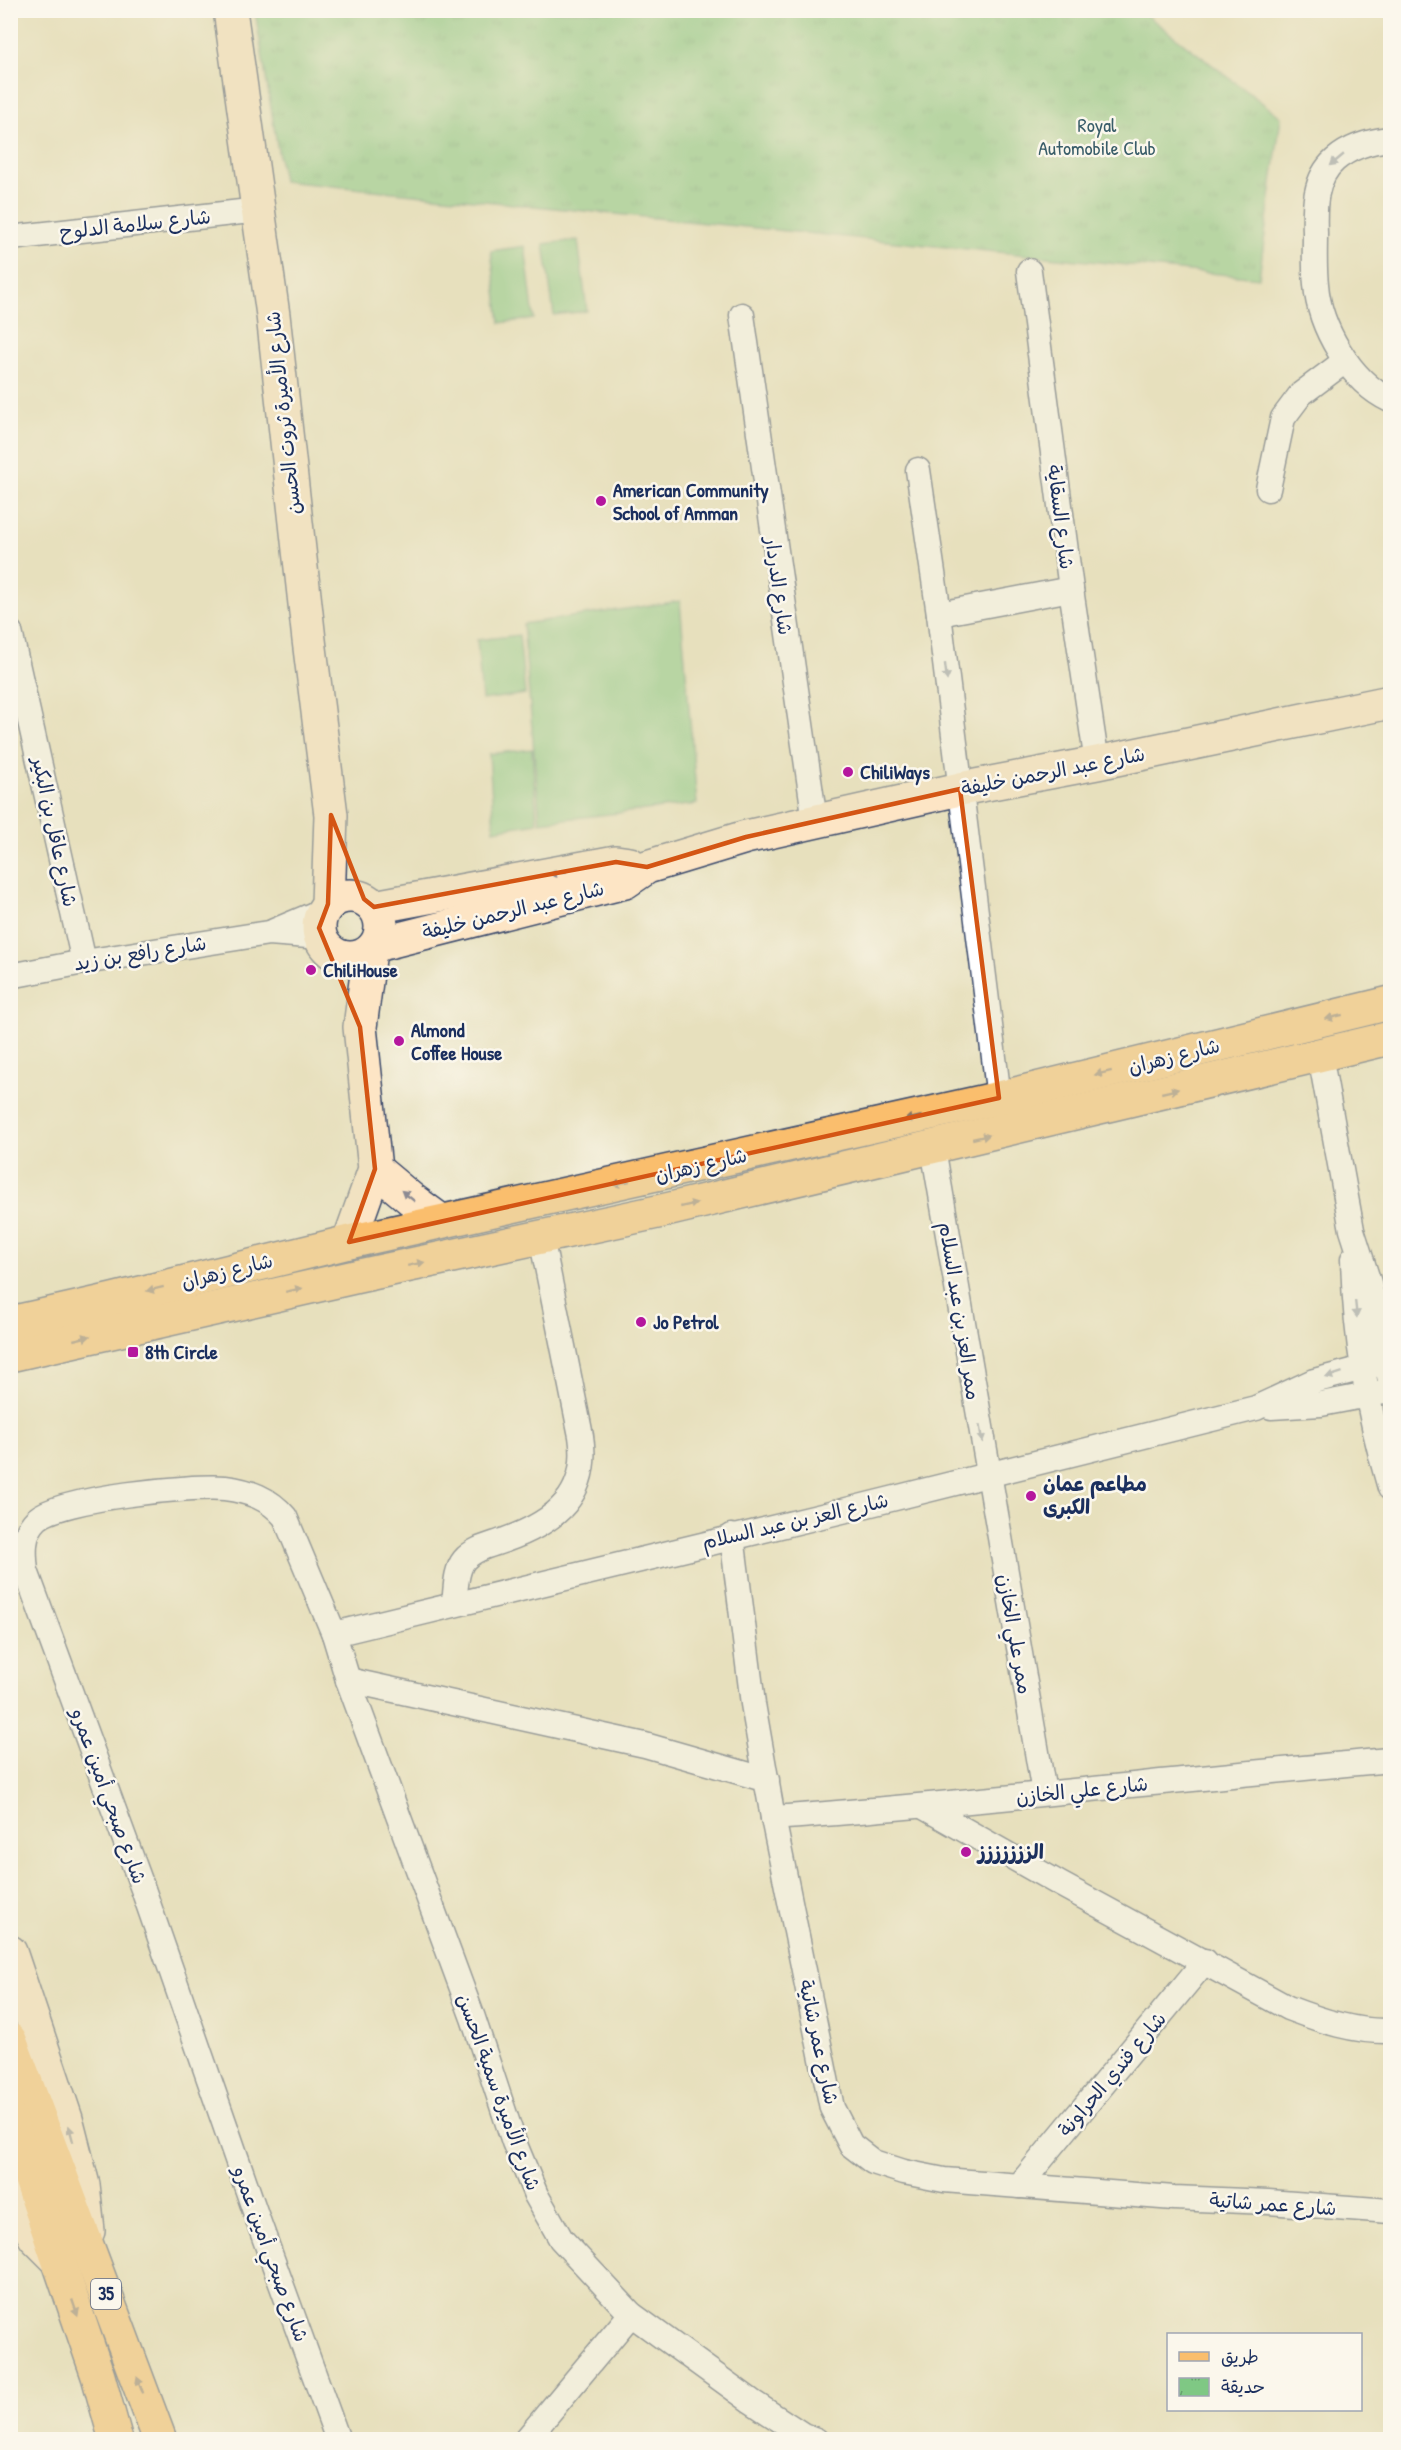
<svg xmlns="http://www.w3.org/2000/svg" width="1401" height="2450" font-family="'Patrick Hand','Playpen Sans Arabic',sans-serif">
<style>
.grass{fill:#7fc884;stroke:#4d7c71;stroke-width:1.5}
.park{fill:url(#park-tufts);stroke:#4d7c71;stroke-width:1.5}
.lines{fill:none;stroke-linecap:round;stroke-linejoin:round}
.street-casing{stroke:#3a4a6c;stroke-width:27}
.secondary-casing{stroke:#3a4a6c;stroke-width:36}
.primary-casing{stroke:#3a4a6c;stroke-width:36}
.highway-casing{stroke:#3a4a6c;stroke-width:36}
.street{stroke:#fff;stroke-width:24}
.secondary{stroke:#fde5c5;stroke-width:33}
.primary{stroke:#fabe6d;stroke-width:33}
.highway{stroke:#fabe6d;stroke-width:33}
.oneway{fill:#8d97ae}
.oneway2{fill:#8c8a92}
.oneway3{fill:#8a7666}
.marked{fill:none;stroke:#d45514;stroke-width:4.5;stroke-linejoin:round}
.poi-dot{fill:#b5179e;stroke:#fbf7ec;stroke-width:2}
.labels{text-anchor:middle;stroke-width:5;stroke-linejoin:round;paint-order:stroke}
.shield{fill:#fbf7ec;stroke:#5e6b89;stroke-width:1.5}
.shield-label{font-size:18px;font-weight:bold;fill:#1b2f5e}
.park-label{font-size:20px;fill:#395d69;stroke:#fbf7ec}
.street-label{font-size:20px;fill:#1b2f5e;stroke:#fbf7ec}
.poi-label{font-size:20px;font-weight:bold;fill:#1b2f5e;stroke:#fbf7ec;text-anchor:start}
</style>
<defs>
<pattern id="park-tufts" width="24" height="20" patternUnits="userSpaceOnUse" patternTransform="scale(1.5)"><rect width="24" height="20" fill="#7fc884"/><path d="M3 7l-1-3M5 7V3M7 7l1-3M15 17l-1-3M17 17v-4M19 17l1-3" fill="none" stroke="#67a36f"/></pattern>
</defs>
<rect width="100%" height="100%" fill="#fbf7ec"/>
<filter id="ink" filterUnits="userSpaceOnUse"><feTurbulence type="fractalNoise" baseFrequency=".0167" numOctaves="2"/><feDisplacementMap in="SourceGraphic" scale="12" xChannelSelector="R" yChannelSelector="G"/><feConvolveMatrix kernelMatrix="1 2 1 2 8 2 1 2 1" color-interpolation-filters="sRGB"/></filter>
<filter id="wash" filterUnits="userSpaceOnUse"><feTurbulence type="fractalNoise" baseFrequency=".008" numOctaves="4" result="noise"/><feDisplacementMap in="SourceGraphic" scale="24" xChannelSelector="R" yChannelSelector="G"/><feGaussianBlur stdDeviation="1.35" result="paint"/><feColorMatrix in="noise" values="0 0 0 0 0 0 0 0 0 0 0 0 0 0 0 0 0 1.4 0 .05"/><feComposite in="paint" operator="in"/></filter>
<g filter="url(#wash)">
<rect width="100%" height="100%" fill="#e7e0bd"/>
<!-- grass -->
<g class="grass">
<polygon points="578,240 587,311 554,315 544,244"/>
<polygon points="525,246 534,319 500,323 491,251"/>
<polygon points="680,601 697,804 540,822 523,624"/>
<polygon points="519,635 525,694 482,700 477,640"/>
<polygon points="532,749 537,823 494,830 489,754"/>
</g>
<!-- park -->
<polygon class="park" points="255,11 1141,11 1281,117 1259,278 283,181"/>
</g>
<g filter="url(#ink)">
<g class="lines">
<!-- street casing -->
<g class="street-casing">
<g id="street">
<path d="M1390,139C1371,141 1350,147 1335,160C1314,178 1314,208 1315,233C1315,250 1314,267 1316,284C1319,327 1351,382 1390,400"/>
<polyline points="10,238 259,210"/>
<polyline points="1029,271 1071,589 1097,763"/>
<polyline points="742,315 815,821"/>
<polyline points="918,470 939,614 999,1098"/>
<polyline points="1268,489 1283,418 1301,394 1345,361"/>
<polyline points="939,614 1071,589"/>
<polyline points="10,632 84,962"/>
<polyline points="274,931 324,910"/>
<polyline points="10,976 84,962 269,933 321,937"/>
<polyline points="1320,1055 1352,1230 1369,1283 1390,1380"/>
<polyline points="933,1148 1044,1793"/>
<path d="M1353,1259C1355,1336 1368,1414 1390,1488"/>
<polyline points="1271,1407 1321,1404 1384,1392"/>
<polyline points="732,1536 753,1704 773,1818 832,2108 851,2145 873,2162 904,2172 944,2180 1174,2198 1268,2202 1390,2211"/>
<path d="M454,1604C456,1590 455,1571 464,1560C474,1548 492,1545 505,1540C556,1522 590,1494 581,1436L541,1237"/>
<polyline points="334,1634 859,1507 1256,1408 1314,1381 1390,1361"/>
<polyline points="348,1680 645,1745 767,1780"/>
<path d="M924,1807L1060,1884L1288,2008C1322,2021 1355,2032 1390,2031"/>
<path d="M773,1818C979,1803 1185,1778 1390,1760"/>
<polyline points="1019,2186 1205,1961"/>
<path d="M338,2440L259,2223L143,1889L26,1571C24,1553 22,1533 37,1519C60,1498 191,1485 225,1488C249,1491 269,1498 285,1517L334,1634L348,1680L473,2018L514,2142L536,2195L561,2239L631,2314L751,2401L803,2435L816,2440"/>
<polyline points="526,2440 631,2314"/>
</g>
</g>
<!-- secondary casing -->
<g class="secondary-casing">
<g id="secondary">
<polyline points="230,10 273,315 309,640 331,815 328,904"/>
<circle cx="350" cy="927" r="31"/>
<polyline points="374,907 616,862 630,864"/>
<polyline points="376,945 625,882 647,867 746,837 960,789 1097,763 1390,702"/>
<polyline points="375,1169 411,1199 441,1221"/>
<polyline points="349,1242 375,1169 360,1027 370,951"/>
<polyline points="10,1952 66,2119 83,2185 88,2231"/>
<polyline points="10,2191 35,2237 59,2261"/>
</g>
</g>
<!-- primary casing -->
<g class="primary-casing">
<g id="primary">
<polyline points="10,1323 112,1300 349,1242 999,1098 1390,1003"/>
<polyline points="10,1355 359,1276 662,1211 1390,1038"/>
</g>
</g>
<!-- highway casing -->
<g class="highway-casing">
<g id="highway">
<polyline points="10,2040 160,2440"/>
<polyline points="10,2118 98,2376 116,2440"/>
</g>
</g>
<!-- street -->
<use href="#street" class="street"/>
<!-- secondary -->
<use href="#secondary" class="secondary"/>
<!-- primary -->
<use href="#primary" class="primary"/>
<!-- highway -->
<use href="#highway" class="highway"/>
</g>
<!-- one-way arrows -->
<defs><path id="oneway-solid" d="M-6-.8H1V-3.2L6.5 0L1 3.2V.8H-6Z" transform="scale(1.5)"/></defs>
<g class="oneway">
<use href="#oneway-solid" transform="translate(1337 160) rotate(140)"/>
<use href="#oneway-solid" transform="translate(946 672) rotate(83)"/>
<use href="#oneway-solid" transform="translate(1356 1309) rotate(84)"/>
<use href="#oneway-solid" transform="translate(1334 1375) rotate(162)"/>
<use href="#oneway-solid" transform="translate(981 1434) rotate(80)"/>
</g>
<g class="oneway2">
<use href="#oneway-solid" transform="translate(558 873) rotate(169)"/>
<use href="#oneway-solid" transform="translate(408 1196) rotate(-141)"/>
<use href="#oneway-solid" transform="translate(71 2134) rotate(-105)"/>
</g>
<g class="oneway3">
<use href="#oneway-solid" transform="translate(1334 1017) rotate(166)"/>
<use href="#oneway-solid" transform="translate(1103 1073) rotate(166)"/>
<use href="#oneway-solid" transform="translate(1170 1091) rotate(-13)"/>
<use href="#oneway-solid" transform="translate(913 1118) rotate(167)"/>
<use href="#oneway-solid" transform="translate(981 1137) rotate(-13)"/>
<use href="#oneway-solid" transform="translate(621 1183) rotate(167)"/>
<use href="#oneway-solid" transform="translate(689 1205) rotate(-13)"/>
<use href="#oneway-solid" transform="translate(416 1264) rotate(-12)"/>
<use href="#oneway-solid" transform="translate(155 1289) rotate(166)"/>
<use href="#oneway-solid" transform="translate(294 1290) rotate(-12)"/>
<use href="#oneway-solid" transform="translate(82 1338) rotate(-13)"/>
<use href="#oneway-solid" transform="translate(75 2308) rotate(71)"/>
<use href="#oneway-solid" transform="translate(140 2385) rotate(-111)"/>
</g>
</g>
<!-- marked area -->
<path d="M0 0H1401V2450H0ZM960,789L999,1098L349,1242L375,1169L360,1027L319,928L328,904L331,815L364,899L374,907L616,862L647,867L746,837Z" fill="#e7e0bd" fill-opacity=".55" fill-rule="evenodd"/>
<path class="marked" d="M960,789L999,1098L349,1242L375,1169L360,1027L319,928L328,904L331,815L364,899L374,907L616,862L647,867L746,837Z"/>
<!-- markers -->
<g class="poi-dot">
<circle cx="601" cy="501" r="6"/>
<circle cx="848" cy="772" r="6"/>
<circle cx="311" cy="970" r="6"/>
<circle cx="399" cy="1041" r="6"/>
<circle cx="641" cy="1322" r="6"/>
<rect x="127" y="1346" width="12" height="12" rx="3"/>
<circle cx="1031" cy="1496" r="6"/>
<circle cx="966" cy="1852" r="6"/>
</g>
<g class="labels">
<!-- shield labels -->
<rect class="shield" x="91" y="2279" width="30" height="30" rx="4.5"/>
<g class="shield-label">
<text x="106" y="2300">35</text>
</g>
<!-- park labels -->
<g class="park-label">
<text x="1097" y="132">Royal<tspan x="1097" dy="23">Automobile Club</tspan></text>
</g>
<!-- street labels -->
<g class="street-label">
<text transform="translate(135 224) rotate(-6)" y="7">شارع سلامة الدلوح</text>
<text transform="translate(283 413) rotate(-96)" y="7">شارع الأميرة ثروت الحسن</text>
<text transform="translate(1061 517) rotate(83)" y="7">شارع السقاية</text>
<text transform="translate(779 586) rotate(82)" y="7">شارع الدردار</text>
<text transform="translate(1053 771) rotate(-11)" y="7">شارع عبد الرحمن خليفة</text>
<text transform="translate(55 832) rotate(78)" y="7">شارع عاقل بن البكير</text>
<text transform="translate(513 910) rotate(-14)" y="7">شارع عبد الرحمن خليفة</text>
<text transform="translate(140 953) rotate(-9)" y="7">شارع رافع بن زيد</text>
<text transform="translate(1174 1056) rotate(-14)" y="7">شارع زهران</text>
<text transform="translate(701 1165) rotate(-13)" y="7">شارع زهران</text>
<text transform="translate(227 1271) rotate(-14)" y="7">شارع زهران</text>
<text transform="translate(960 1311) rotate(81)" y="7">ممر العز بن عبد السلام</text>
<text transform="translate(795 1521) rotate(-13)" y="7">شارع العز بن عبد السلام</text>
<text transform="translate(1015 1634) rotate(80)" y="7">ممر علي الخازن</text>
<text transform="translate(1082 1790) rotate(-6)" y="7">شارع علي الخازن</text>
<text transform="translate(109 1796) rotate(70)" y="7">شارع صبحي أمين عمرو</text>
<text transform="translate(819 2042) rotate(78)" y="7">شارع عمر شاتية</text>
<text transform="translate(1112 2074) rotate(-50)" y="7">شارع فندي الحراونة</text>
<text transform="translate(499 2092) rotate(70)" y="7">شارع الأميرة سمية الحسن</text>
<text transform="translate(1273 2204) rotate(4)" y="7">شارع عمر شاتية</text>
<text transform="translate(271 2254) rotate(70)" y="7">شارع صبحي أمين عمرو</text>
</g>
<!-- poi labels -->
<g class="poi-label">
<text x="613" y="497">American Community<tspan x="613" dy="23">School of Amman</tspan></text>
<text x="860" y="779">ChiliWays</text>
<text x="323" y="977">ChiliHouse</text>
<text x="411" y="1037">Almond<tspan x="411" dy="23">Coffee House</tspan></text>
<text x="653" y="1329">Jo Petrol</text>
<text x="145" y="1359">8th Circle</text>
<text x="1043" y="1491">مطاعم عمان<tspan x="1043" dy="23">الكبرى</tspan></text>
<text x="978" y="1859">الززززززز</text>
</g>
</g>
<!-- margin -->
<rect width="1401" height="2450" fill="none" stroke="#fbf7ec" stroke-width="36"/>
<!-- legend -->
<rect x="1167" y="2333" width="195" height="78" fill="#fbf7ec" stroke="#a1a7b3" stroke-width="1.5"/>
<rect x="1179" y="2352" width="30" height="9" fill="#fabe6d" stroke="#a1a7b3" stroke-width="1.5"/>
<text x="1221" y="2363" font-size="18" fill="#1b2f5e">طريق</text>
<rect x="1179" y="2378" width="30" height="18" fill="url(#park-tufts)" stroke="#a1a7b3" stroke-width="1.5"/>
<text x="1221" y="2393" font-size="18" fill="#1b2f5e">حديقة</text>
</svg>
